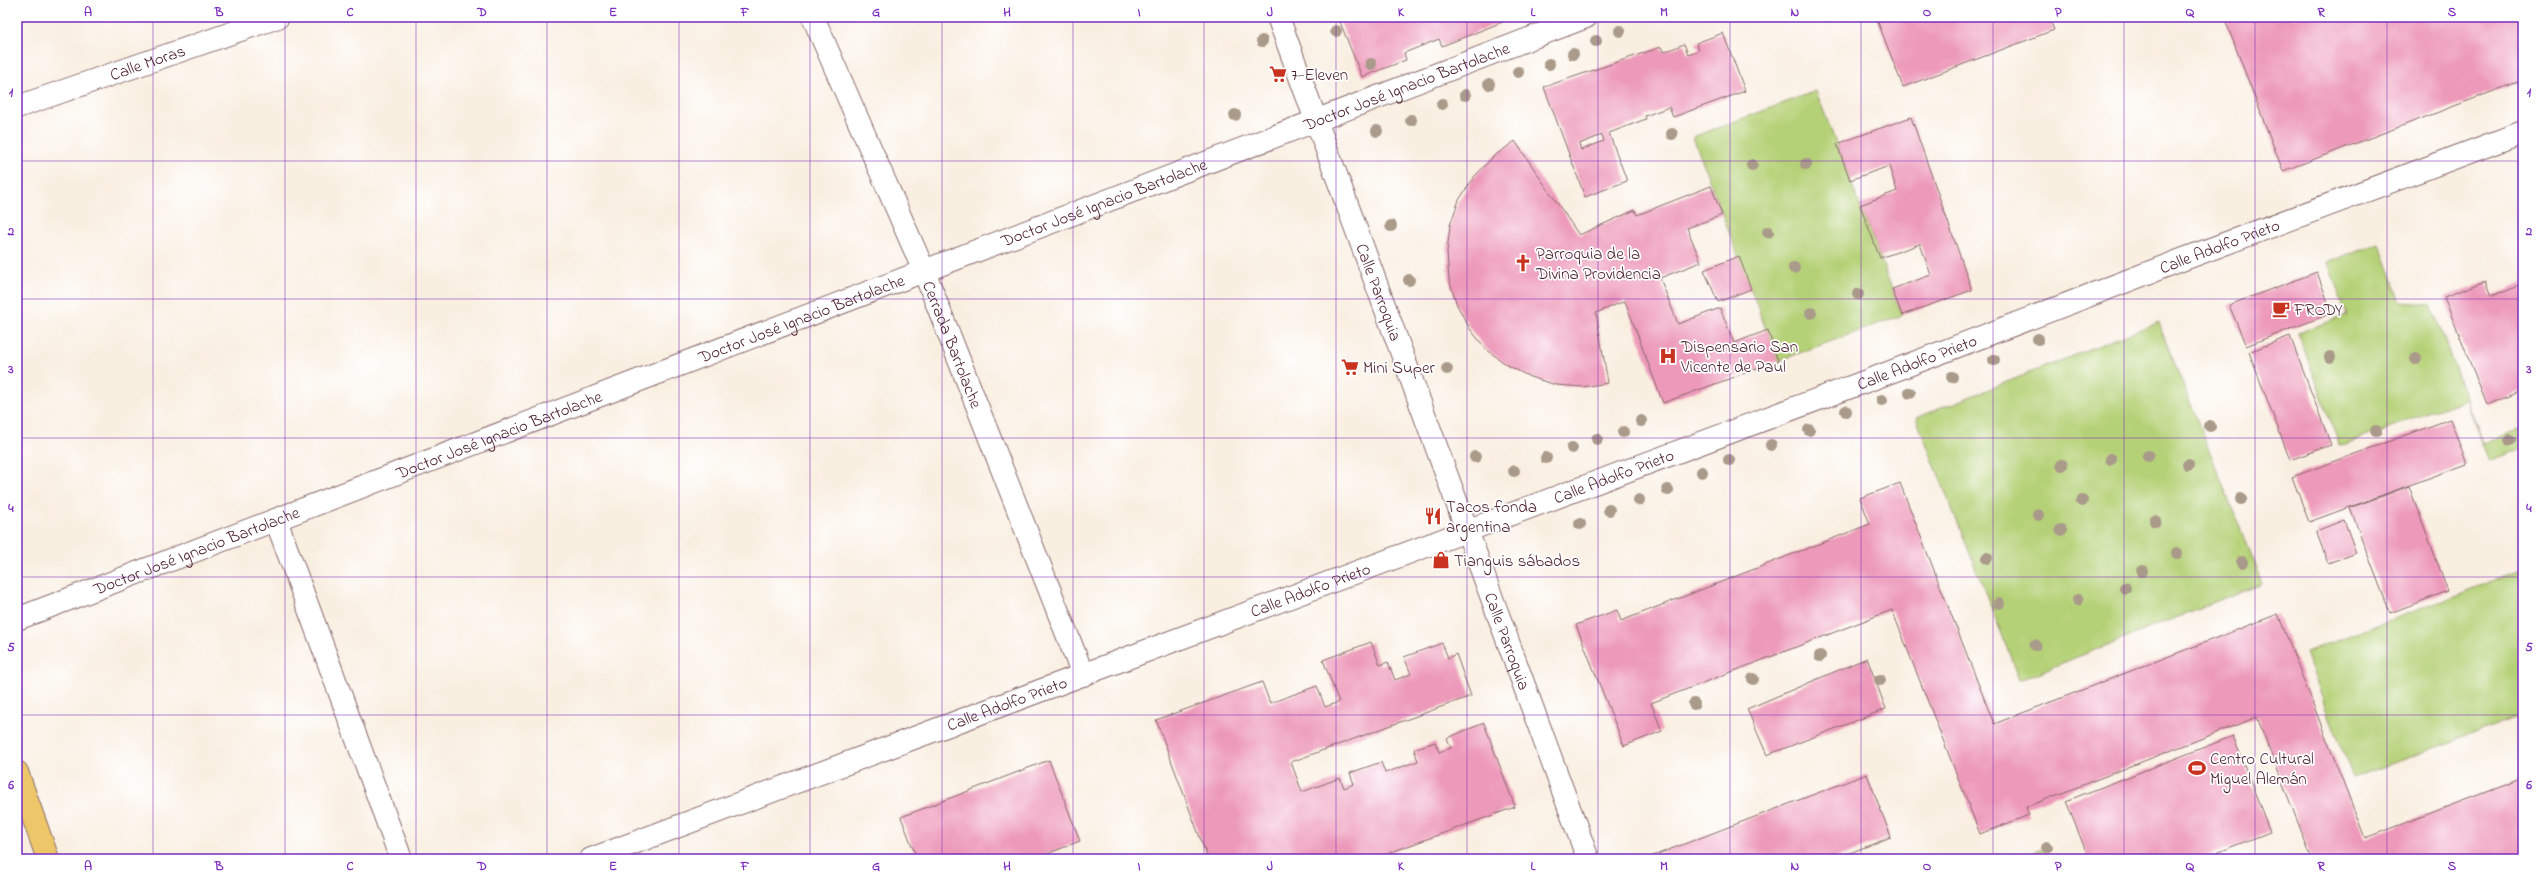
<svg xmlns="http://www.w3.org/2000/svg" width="2540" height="876" font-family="'Indie Flower',sans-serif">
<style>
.green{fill:#b5d177;stroke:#807851}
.building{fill:#ed99b9;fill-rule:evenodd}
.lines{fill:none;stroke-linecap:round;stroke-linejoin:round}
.minor-casing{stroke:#87686b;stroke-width:24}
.major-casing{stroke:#87686b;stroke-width:24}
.minor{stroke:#fff;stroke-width:22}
.major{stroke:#ecc669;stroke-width:22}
.tree{fill:#aa9a8a}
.grid{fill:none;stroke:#7b2cbf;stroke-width:1;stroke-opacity:0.55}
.labels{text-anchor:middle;stroke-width:3.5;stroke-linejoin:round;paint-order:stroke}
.street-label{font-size:17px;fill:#4a1f2b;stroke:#fff}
.poi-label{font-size:17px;fill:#4a1f2b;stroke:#fff;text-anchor:start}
.neatline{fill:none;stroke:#7b2cbf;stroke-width:1.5}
.grid-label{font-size:13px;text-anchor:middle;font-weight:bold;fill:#7b2cbf}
</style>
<rect width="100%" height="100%" fill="#fff"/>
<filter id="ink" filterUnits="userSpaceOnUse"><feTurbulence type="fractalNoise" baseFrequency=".025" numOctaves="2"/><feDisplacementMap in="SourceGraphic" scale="8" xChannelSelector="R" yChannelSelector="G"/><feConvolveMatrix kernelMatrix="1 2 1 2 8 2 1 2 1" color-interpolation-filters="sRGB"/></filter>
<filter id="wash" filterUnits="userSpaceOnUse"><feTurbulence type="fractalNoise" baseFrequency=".012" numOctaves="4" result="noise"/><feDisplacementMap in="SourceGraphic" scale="16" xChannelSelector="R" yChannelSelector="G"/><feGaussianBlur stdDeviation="0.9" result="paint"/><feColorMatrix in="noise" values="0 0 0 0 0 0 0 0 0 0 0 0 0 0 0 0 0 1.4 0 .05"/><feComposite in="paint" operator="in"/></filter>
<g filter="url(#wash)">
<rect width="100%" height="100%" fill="#f9efe1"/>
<!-- green -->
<g class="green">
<polygon points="1816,91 1902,315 1778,361 1693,137"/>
<polygon points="2379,243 2401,302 2431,304 2483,443 2523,428 2523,448 2489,461 2466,399 2340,446 2298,333 2347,315 2327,262"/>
<polygon points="2158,322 2262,583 2020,680 1916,418"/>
<polygon points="2523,570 2523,715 2353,778 2305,652"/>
<polygon points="2045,848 2050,859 2016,859"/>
</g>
<g id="blocks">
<!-- building -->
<g class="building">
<polygon points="1338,17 1515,17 1442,46 1439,39 1404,53 1406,60 1362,77"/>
<polygon points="1876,17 2049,17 2054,30 1903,87"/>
<polygon points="2224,17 2523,17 2523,80 2283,171"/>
<path d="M1723,33L1745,91L1673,117L1669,107L1645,116L1646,119L1609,133L1627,181L1585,197L1544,87L1661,47L1664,52L1684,44L1688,54L1699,50L1696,43ZM1602,135L1604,141L1581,150L1579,144Z"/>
<polygon points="1911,117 1972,290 1902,315 1892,289 1931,275 1920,244 1880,258 1860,205 1897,191 1889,166 1850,180 1837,144"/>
<polygon points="1515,141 1579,235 1635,210 1637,215 1711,186 1722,215 1687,228 1701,262 1660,278 1678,324 1720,308 1734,343 1768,330 1778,361 1663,403 1625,301 1596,313 1608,383 1582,387 1556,385 1530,377 1507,365 1486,349 1470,329 1457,305 1449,279 1447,252 1450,225 1459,200 1474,177 1493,157"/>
<polygon points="1739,256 1751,289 1718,302 1704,270"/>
<polygon points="2317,272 2332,313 2246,346 2229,305"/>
<polygon points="2486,281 2492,296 2523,283 2523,390 2487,405 2444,297"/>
<polygon points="2290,336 2331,445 2290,460 2249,352"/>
<polygon points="2450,419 2467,464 2309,522 2292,477"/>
<polygon points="1900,483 1994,724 2278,614 2365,838 2523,778 2523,859 2312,859 2257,717 2026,807 2029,815 1980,834 1892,610 1651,703 1662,731 1624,746 1576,625 1617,610 1621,621 1870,524 1860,498"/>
<polygon points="2409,486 2448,591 2390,613 2350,508"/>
<polygon points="2344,520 2356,553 2328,563 2316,531"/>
<polygon points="1371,642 1380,665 1388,662 1395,680 1411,674 1404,657 1442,643 1448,658 1456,654 1471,696 1291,762 1302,792 1340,778 1344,788 1354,784 1350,773 1381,762 1385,773 1418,761 1414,749 1435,742 1439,752 1451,748 1447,738 1484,723 1515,807 1372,859 1208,859 1156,720 1262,682 1270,703 1317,686 1325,707 1339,702 1323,660"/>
<polygon points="1867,658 1886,709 1767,755 1747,709"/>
<polygon points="2233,736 2270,832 2200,859 2089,859 2066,801"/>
<polygon points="1049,760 1080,841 1034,859 917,859 901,817"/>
<polygon points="1867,774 1891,837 1834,859 1645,859"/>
</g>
</g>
</g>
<g filter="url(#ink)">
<use href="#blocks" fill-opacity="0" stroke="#87686b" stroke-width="1"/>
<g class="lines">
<!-- minor casing -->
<g class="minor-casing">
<g id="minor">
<path id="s1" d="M813,17L924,271L1083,675"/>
<path id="s2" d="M1278,17L1588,859"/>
<path id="s3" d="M17,107L278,17"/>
<polyline points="276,520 401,859"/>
<path id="s4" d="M17,619L1586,17"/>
<path id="s5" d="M591,859L1880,376L2184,259L2523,132"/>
</g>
</g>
<!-- major casing -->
<g class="major-casing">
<polyline id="major" points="17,772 48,859"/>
</g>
<!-- minor -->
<use href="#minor" class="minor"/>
<!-- major -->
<use href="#major" class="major"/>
</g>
<!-- trees -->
<g class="tree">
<circle cx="1336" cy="31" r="6"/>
<circle cx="1620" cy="31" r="6"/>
<circle cx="1262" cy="41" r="6"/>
<circle cx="1596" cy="41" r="6"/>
<circle cx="1573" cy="54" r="6"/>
<circle cx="1371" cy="64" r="6"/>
<circle cx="1549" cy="64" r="6"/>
<circle cx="1518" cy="72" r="6"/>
<circle cx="1489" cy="84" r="6"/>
<circle cx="1465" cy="95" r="6"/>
<circle cx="1442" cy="104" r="6"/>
<circle cx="1235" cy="115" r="6"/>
<circle cx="1411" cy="120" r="6"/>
<circle cx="1377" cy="131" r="6"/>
<circle cx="1672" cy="134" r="6"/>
<circle cx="1806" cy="164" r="6"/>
<circle cx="1752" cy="165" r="6"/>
<circle cx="1391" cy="226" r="6"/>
<circle cx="1768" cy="232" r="6"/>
<circle cx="1794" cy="268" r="6"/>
<circle cx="1409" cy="280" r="6"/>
<circle cx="1858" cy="294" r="6"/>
<circle cx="1811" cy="313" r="6"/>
<circle cx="2038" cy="339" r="6"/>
<circle cx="2330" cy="357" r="6"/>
<circle cx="2416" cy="359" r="6"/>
<circle cx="1994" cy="360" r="6"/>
<circle cx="1447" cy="369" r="6"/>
<circle cx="1952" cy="377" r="6"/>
<circle cx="1910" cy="393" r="6"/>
<circle cx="1882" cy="400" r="6"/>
<circle cx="1846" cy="411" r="6"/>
<circle cx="1641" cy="421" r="6"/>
<circle cx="2210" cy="426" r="6"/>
<circle cx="1809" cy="430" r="6"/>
<circle cx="2376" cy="431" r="6"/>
<circle cx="1623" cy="432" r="6"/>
<circle cx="1597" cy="439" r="6"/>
<circle cx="2510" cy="440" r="6"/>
<circle cx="1771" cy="445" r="6"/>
<circle cx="1572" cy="448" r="6"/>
<circle cx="2148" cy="456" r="6"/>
<circle cx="1475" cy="457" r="6"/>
<circle cx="1546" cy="458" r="6"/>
<circle cx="2111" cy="459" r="6"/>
<circle cx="1729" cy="460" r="6"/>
<circle cx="2062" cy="465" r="6"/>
<circle cx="2188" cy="465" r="6"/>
<circle cx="1514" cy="471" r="6"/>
<circle cx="1702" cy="472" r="6"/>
<circle cx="1668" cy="490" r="6"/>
<circle cx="2241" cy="499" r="6"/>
<circle cx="1639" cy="500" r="6"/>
<circle cx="2082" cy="501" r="6"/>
<circle cx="1609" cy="510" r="6"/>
<circle cx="2038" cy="515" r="6"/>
<circle cx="2155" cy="521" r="6"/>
<circle cx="1580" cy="524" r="6"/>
<circle cx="2061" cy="530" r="6"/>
<circle cx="2177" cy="553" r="6"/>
<circle cx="1987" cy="558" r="6"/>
<circle cx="2242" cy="562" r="6"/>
<circle cx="2142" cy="571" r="6"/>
<circle cx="2125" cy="588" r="6"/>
<circle cx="2078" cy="600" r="6"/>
<circle cx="1999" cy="603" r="6"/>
<circle cx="2035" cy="645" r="6"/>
<circle cx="1820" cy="656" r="6"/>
<circle cx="1753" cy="679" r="6"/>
<circle cx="1880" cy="680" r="6"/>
<circle cx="1694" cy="704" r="6"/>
<circle cx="2047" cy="847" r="6"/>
</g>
</g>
<!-- grid -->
<path class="grid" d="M153,17V859M285,17V859M416,17V859M547,17V859M679,17V859M810,17V859M942,17V859M1073,17V859M1204,17V859M1336,17V859M1467,17V859M1598,17V859M1730,17V859M1861,17V859M1993,17V859M2124,17V859M2255,17V859M2387,17V859M17,161H2523M17,299H2523M17,438H2523M17,577H2523M17,715H2523"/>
<!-- icons -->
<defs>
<g id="supermarket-bare" transform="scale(1.38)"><path d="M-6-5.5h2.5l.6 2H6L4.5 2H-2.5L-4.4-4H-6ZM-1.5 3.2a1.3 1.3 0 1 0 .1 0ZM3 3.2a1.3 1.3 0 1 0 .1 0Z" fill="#c8321e" stroke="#fff" stroke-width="2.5" paint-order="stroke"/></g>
<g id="church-bare" transform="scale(1.38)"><path d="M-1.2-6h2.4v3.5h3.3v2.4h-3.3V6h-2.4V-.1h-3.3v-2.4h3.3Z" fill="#c8321e" stroke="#fff" stroke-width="2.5" paint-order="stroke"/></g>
<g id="cafe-bare" transform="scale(1.38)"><path d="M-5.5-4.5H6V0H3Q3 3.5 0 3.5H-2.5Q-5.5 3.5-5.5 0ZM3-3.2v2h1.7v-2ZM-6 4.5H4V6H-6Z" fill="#c8321e" stroke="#fff" stroke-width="2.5" paint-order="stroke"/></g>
<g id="hospital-bare" transform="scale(1.38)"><path d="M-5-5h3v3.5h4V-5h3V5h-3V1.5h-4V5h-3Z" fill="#c8321e" stroke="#fff" stroke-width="2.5" paint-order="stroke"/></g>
<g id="restaurant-bare" transform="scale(1.38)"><path d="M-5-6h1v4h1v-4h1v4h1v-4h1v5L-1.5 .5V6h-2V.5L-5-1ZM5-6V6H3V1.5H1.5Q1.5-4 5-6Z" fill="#c8321e" stroke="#fff" stroke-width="2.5" paint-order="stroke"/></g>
<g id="shop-bare" transform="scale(1.38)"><path d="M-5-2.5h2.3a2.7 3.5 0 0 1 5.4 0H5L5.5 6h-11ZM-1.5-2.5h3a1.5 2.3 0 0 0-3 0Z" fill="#c8321e" stroke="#fff" stroke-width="2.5" paint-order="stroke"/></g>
<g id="stadium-bare" transform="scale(1.38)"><path d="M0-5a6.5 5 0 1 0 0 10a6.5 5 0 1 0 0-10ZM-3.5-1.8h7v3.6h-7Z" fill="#c8321e" stroke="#fff" stroke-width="2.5" paint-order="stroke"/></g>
</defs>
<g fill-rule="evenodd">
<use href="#supermarket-bare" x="1278" y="74"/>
<use href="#church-bare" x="1523" y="263"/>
<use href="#cafe-bare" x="2281" y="309"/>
<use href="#hospital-bare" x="1668" y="356"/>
<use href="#supermarket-bare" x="1350" y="367"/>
<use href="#restaurant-bare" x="1433" y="516"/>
<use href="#shop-bare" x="1441" y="560"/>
<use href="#stadium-bare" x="2197" y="768"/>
</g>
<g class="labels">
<!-- street labels -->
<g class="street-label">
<text dy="6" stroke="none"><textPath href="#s3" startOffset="138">Calle Moras</textPath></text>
<text dy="6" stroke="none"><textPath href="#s4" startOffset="1488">Doctor José Ignacio Bartolache</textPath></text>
<text dy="6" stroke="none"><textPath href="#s4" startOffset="1164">Doctor José Ignacio Bartolache</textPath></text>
<text dy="6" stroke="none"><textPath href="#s5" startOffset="1740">Calle Adolfo Prieto</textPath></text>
<text dy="6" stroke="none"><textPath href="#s2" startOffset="293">Calle Parroquia</textPath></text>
<text dy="6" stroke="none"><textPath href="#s4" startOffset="840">Doctor José Ignacio Bartolache</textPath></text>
<text dy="6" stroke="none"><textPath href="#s1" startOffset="356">Cerrada Bartolache</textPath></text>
<text dy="6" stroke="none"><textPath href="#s5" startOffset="1416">Calle Adolfo Prieto</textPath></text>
<text dy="6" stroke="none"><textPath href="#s4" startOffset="516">Doctor José Ignacio Bartolache</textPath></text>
<text dy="6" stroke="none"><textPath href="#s5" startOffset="1092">Calle Adolfo Prieto</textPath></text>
<text dy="6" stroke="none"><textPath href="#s4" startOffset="192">Doctor José Ignacio Bartolache</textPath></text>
<text dy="6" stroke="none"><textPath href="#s5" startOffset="768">Calle Adolfo Prieto</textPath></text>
<text dy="6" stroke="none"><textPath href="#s2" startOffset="665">Calle Parroquia</textPath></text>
<text dy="6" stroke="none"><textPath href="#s5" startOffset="444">Calle Adolfo Prieto</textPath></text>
</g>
<!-- poi labels -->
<g class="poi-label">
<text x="1291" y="80">7-Eleven</text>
<text x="1536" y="259">Parroquia de la<tspan x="1536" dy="20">Divina Providencia</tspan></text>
<text x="2294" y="315">FRODY</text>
<text x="1681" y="352">Dispensario San<tspan x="1681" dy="20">Vicente de Paul</tspan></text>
<text x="1363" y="373">Mini Super</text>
<text x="1446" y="512">Tacos fonda<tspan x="1446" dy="20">argentina</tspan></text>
<text x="1454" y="566">Tianguis sábados</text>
<text x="2210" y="764">Centro Cultural<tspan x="2210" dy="20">Miguel Alemán</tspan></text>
</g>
</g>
<!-- margin -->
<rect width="2540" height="876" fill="none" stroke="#fff" stroke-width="44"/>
<rect x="22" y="22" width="2496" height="832" class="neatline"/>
<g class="grid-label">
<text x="88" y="16">A</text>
<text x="219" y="16">B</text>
<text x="350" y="16">C</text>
<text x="482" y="16">D</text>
<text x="613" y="16">E</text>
<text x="745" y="16">F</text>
<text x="876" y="16">G</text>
<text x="1007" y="16">H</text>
<text x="1139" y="16">I</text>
<text x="1270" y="16">J</text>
<text x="1401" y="16">K</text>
<text x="1533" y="16">L</text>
<text x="1664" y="16">M</text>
<text x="1795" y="16">N</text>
<text x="1927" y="16">O</text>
<text x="2058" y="16">P</text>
<text x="2190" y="16">Q</text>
<text x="2321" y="16">R</text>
<text x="2452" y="16">S</text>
<text x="11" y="96">1</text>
<text x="2529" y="96">1</text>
<text x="11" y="235">2</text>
<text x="2529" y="235">2</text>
<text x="11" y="373">3</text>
<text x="2529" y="373">3</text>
<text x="11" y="512">4</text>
<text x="2529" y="512">4</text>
<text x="11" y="651">5</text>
<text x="2529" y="651">5</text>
<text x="11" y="789">6</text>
<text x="2529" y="789">6</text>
<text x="88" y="870">A</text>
<text x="219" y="870">B</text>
<text x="350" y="870">C</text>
<text x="482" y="870">D</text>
<text x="613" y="870">E</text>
<text x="745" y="870">F</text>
<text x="876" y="870">G</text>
<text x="1007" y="870">H</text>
<text x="1139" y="870">I</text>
<text x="1270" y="870">J</text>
<text x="1401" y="870">K</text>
<text x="1533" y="870">L</text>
<text x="1664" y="870">M</text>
<text x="1795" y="870">N</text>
<text x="1927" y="870">O</text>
<text x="2058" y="870">P</text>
<text x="2190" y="870">Q</text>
<text x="2321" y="870">R</text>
<text x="2452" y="870">S</text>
</g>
</svg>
